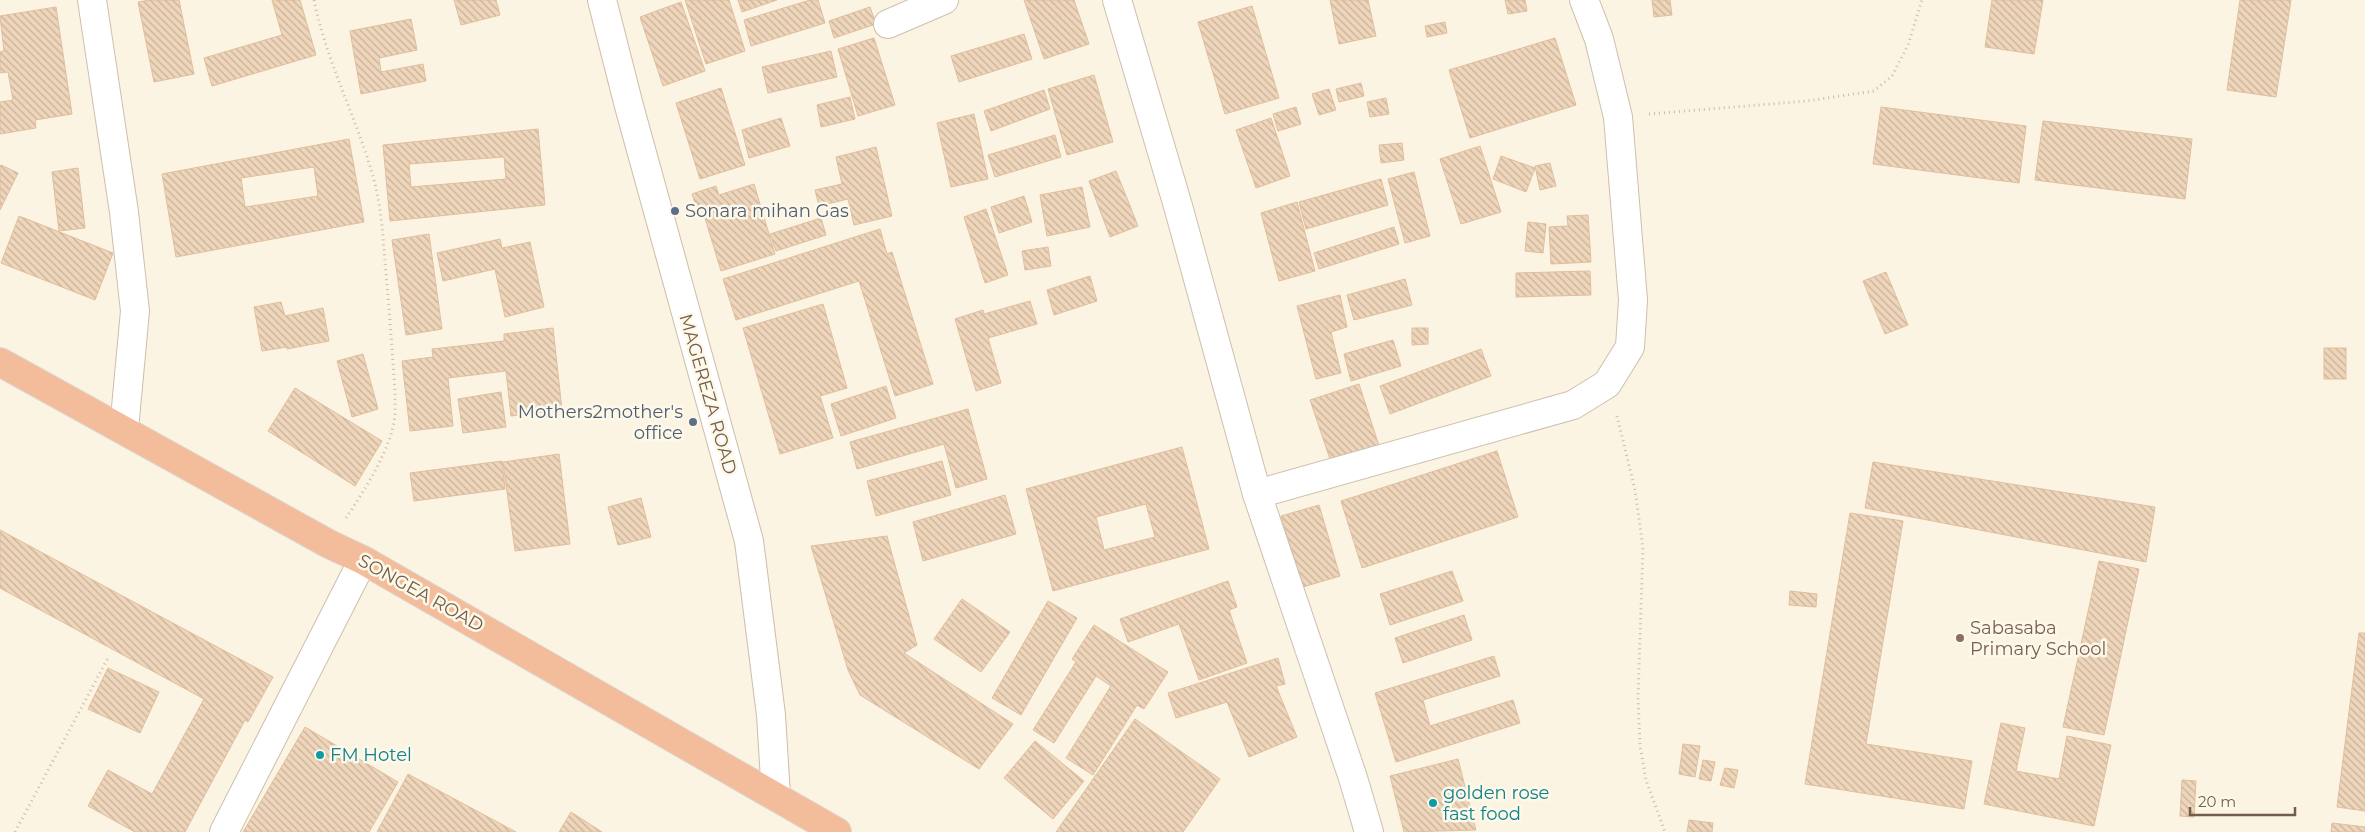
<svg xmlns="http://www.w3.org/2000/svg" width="2365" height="832" font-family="Montserrat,sans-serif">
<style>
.building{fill:url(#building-back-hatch);stroke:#e1be9c;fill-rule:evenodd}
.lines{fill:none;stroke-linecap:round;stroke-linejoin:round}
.street-casing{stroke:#cebfad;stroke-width:30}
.secondary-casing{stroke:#cebda8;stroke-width:30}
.highway-casing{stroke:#ddd8d4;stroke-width:30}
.path{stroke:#d4b99f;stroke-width:3;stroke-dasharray:1 4;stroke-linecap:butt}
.street{stroke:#fff;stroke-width:28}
.secondary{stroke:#fff;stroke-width:28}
.highway{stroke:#f3bc9b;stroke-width:28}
.service-dot{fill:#5c6f8a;stroke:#fef8e8;stroke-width:2}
.education-dot{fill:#8d6e63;stroke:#fef8e8;stroke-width:2}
.culture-dot{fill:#0f9aa8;stroke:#fef8e8;stroke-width:2}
.labels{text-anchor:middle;stroke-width:5;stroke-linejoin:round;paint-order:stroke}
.service-label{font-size:18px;fill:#4e5e75;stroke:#fef8e8;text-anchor:start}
.street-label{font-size:18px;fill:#715d4a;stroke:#fef8e8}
.education-label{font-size:18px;fill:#785e54;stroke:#fef8e8;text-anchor:start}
.culture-label{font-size:18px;fill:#0d838f;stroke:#fef8e8;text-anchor:start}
</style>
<defs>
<pattern id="building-back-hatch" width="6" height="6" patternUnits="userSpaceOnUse" patternTransform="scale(1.25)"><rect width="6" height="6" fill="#efd6bb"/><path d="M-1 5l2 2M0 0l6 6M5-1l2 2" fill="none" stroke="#c6b19a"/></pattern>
</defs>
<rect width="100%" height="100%" fill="#fbf4e2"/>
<!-- building -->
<g class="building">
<polygon points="150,0 179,0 194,74 154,82 138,2"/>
<polygon points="272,0 300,0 316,55 212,86 204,58 282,35"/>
<polygon points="454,0 496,0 500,15 461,25"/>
<polygon points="685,0 729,0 745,51 706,64"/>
<polygon points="738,0 777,0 742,12"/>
<polygon points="810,0 818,0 825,23 751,46 744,20"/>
<polygon points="1024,0 1074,0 1089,44 1044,59"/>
<polygon points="1330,0 1368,0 1376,36 1339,44"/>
<polygon points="1505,0 1525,0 1527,11 1508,14"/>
<polygon points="1652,0 1670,0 1672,15 1654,17"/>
<polygon points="1992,0 2043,0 2034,54 1985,47"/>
<polygon points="2240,0 2291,0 2276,97 2227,90"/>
<polygon points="681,2 705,71 663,86 640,17"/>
<polygon points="1252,6 1279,98 1225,114 1198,22"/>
<polygon points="56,7 72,114 35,120 36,128 0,134 0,102 13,100 8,72 0,73 0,52 4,51 0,16"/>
<polygon points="870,7 876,24 834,38 829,21"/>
<polygon points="411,19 417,50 379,58 381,72 423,64 426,81 361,94 350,31"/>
<polygon points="1445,22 1447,33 1427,37 1425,26"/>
<polygon points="1024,34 1032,59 959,82 951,56"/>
<polygon points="874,38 895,105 858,116 838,49"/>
<polygon points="1555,38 1576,105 1470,138 1449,70"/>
<polygon points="831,51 837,77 768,93 762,67"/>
<polygon points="1094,75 1113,142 1067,155 1048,89"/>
<polygon points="1361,83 1364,96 1339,102 1336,89"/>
<polygon points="721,88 745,165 700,179 676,103"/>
<polygon points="1329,89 1336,110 1319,115 1312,94"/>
<polygon points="1044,90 1050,109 991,131 984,111"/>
<polygon points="850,97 855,119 821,127 817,105"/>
<polygon points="1386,98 1389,114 1370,117 1367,102"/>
<polygon points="1296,107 1301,124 1278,131 1273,114"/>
<polygon points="1881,107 2026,126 2019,183 1873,164"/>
<polygon points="974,114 988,179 951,187 937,123"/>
<polygon points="781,118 790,146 749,158 742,130"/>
<polygon points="1271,118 1290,176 1256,188 1236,130"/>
<polygon points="2043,121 2192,139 2185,199 2035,180"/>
<path d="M538,129L545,205L390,221L383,145ZM504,157L506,179L411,187L409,164Z"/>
<polygon points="1055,135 1061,157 995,177 988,155"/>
<path d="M349,139L364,222L176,257L162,174ZM314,167L318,196L245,207L241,178Z"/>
<polygon points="1402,143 1404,160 1381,163 1379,145"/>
<polygon points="1480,146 1501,212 1461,224 1440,159"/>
<polygon points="876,147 892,216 854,225 848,199 819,206 815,190 842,184 836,157"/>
<polygon points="1501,156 1535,168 1526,192 1493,179"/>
<polygon points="1550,163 1556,186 1540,190 1535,166"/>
<polygon points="1,165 18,173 0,210 0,166"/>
<polygon points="78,168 85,228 59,231 52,172"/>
<polygon points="1116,171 1138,226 1110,237 1089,181"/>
<polygon points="1414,172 1430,236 1405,243 1388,179"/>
<polygon points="1381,179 1388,205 1306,229 1299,202"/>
<polygon points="754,184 775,254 721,271 701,205 696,206 692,194 716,186 719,195"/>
<polygon points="1082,187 1090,227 1047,236 1040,195"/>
<polygon points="1024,196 1032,222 999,233 991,207"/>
<polygon points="1297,202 1315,271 1279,281 1261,213"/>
<polygon points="986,209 1008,275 985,283 964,217"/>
<polygon points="1588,215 1591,262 1551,264 1549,227 1568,226 1567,216"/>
<polygon points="19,216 113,253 95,300 1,263"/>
<polygon points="821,218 826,235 776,251 770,234"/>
<polygon points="1528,222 1546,224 1543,253 1525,251"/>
<polygon points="1394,227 1399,244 1319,269 1314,253"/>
<polygon points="880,229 887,254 892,252 933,384 895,396 859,281 736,320 723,279"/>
<polygon points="429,234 442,329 406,335 392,240"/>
<polygon points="500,239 502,248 530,242 544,307 505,317 495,269 443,281 437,253"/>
<polygon points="1048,247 1051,266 1025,270 1022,251"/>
<polygon points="1590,271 1591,295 1516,297 1516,273"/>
<polygon points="1886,272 1908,325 1885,334 1863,281"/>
<polygon points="1090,276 1097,301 1054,315 1047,290"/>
<polygon points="1405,279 1412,305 1354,320 1347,295"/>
<polygon points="1340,295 1347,327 1331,332 1341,373 1316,379 1297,306"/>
<polygon points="1030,301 1037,324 988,338 1001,383 976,391 955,319 983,310 984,314"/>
<polygon points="281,302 285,316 323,308 329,341 287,349 287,347 262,351 254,307"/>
<polygon points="823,304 847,388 820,396 833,438 780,454 743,328"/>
<polygon points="553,328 562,410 511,416 506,371 448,378 453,426 410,431 402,361 433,357 432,349 504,341 504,334"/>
<polygon points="1412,328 1428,328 1428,344 1412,345"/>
<polygon points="1393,340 1401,366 1351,381 1344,354"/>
<rect x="2324" y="348" width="22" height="31"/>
<polygon points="1481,349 1491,376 1390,414 1380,386"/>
<polygon points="363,354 378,409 352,417 337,361"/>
<polygon points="1359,384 1380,449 1332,465 1310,400"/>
<polygon points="886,386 896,418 841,436 831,404"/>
<polygon points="295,388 382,441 355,486 268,431"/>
<polygon points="501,392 506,427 463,433 458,399"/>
<polygon points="968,409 987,479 956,488 944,444 857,469 850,442"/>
<path d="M1182,447L1209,549L1053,591L1026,489ZM1146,504L1155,537L1104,550L1096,517Z"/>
<polygon points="1497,451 1518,517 1362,568 1341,501"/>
<polygon points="559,454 570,544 515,551 503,462"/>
<polygon points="502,461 505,489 414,501 410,473"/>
<polygon points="942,461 951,495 876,516 867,481"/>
<polygon points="1873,462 2155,507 2146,562 1865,508"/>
<polygon points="1005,495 1016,534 923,561 913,522"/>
<polygon points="641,498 651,537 618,545 608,507"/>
<polygon points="1319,505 1340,576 1303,587 1281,516"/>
<polygon points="1850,513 1903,521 1866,744 1972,761 1964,809 1805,784"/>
<polygon points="0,530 273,677 248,722 245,720 185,832 135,832 88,806 108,770 152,794 204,699 0,588"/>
<polygon points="887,536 917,645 904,653 1013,724 979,769 860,695 848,670 811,546"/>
<polygon points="2099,561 2139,569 2104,735 2063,727"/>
<polygon points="1452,571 1463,601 1390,625 1380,594"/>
<polygon points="1228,581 1237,607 1229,610 1247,663 1199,680 1179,624 1128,642 1120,619"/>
<polygon points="1790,591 1817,594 1816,607 1789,605"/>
<polygon points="962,599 1010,632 981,672 934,639"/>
<polygon points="1048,601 1077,618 1021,715 992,698"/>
<polygon points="1464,615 1472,640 1403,663 1395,638"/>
<polygon points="1094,625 1168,672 1144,709 1137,705 1093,775 1066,758 1111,686 1096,676 1054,743 1033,730 1076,662 1072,659"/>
<polygon points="2359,633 2365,633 2365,811 2337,807"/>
<polygon points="1494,656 1500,676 1423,700 1430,726 1513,700 1520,723 1396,762 1375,693"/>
<polygon points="1278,658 1285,684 1276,686 1297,737 1249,757 1227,702 1176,718 1168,693"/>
<polygon points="108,668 159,692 140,733 88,709"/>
<polygon points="1135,719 1220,779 1183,832 1056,832"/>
<polygon points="2001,723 2025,728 2016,771 2059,779 2067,736 2111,745 2094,826 1984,804"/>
<polygon points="305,727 398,782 369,832 243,832"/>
<polygon points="1035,741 1084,781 1053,819 1004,778"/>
<polygon points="1683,744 1700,746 1695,777 1679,774"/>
<polygon points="1458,759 1476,830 1404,832 1390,776"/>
<polygon points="1703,760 1715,762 1711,781 1699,779"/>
<polygon points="1725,768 1738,770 1734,788 1720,785"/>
<polygon points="408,774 516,832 377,832"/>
<polygon points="2182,780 2196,781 2194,817 2180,816"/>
<polygon points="571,812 602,832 559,832"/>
<polygon points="1689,820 1713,823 1712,832 1687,832"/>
<polygon points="2332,823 2365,827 2365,832 2331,832"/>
</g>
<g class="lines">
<!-- street casing -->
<g class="street-casing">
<g id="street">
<polyline points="92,0 124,212 135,311 124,429"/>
<polyline points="1117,0 1178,206 1257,494 1353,778 1369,832"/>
<polyline points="888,24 944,0"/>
<polyline points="1257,494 1573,405 1607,384 1630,347 1633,300 1618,117 1599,39 1584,0"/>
<polyline points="224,832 363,560"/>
</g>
</g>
<!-- secondary casing -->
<g class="secondary-casing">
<polyline id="secondary" points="602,0 629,106 749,541 771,715 776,796"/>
</g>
<!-- highway casing -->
<g class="highway-casing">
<polyline id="highway" points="0,362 329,544 363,560 837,832"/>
</g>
<!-- path -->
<g class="path">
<path d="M314,0C327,64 357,118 374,180C381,206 383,235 385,263C389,305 392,348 395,391C395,399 395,407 395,415C392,448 364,491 346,518"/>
<polyline points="1649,114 1807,101 1874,91 1892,76 1908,45 1922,0"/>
<polyline points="1617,416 1635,490 1643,548 1638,697 1640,746 1646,780 1665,832"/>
<polyline points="15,832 109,656"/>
</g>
<!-- street -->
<use href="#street" class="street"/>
<!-- secondary -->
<use href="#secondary" class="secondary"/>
<!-- highway -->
<use href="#highway" class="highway"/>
</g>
<!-- markers -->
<g class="service-dot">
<circle cx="675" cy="211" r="5"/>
<circle cx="693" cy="422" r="5"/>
</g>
<circle class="education-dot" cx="1960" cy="638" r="5"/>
<g class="culture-dot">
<circle cx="320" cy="755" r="5"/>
<circle cx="1433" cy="803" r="5"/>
</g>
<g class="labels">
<!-- service labels -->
<g class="service-label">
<text x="685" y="217">Sonara mihan Gas</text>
<text x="683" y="418" text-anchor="end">Mothers2mother's<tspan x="683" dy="21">office</tspan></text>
</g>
<!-- street labels -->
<g class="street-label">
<text transform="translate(708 394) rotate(74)" y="6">MAGEREZA ROAD</text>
<text transform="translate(421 593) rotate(29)" y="6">SONGEA ROAD</text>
</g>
<!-- education labels -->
<g class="education-label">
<text x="1970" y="634">Sabasaba<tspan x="1970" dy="21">Primary School</tspan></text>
</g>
<!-- culture labels -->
<g class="culture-label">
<text x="330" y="761">FM Hotel</text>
<text x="1443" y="799">golden rose<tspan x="1443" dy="21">fast food</tspan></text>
</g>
</g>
<!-- scale -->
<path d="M2190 807v8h105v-8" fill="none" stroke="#715d4a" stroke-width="2.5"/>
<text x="2198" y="807" font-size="15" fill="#715d4a" stroke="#fef8e8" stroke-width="4" paint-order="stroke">20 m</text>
</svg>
